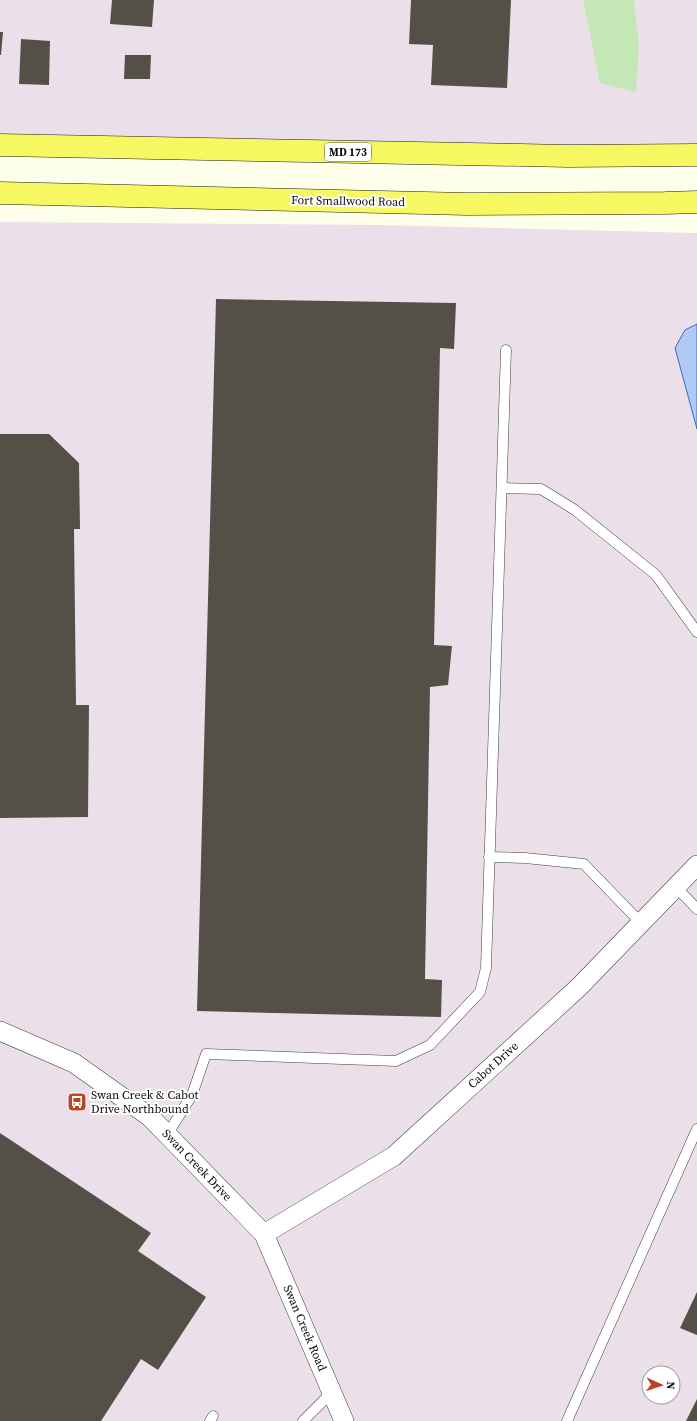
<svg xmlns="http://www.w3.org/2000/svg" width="697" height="1421" font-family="'Source Serif 4',serif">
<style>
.industrial{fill:#ebe0e9;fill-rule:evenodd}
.green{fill:#c3e8b5}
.water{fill:#b0caf5;stroke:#386bcc}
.building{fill:#545048}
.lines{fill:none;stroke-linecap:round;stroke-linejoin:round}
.lane-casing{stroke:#3f3f3f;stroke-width:11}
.street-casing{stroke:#3f3f3f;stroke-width:20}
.primary-casing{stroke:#1d1d1d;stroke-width:23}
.lane{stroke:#fff;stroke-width:10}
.street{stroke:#fff;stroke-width:19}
.primary{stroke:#f6f862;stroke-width:22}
.labels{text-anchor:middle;stroke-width:4;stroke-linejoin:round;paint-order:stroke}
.shield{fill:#fff;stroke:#555;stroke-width:1}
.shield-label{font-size:11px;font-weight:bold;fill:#0c0c0c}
.street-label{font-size:12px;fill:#0c0c0c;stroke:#fff}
.poi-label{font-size:12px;fill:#0c0c0c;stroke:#fff;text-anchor:start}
</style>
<rect width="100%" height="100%" fill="#feffeb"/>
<!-- industrial -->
<g class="industrial">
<polygon points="0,0 697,0 697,155 0,145"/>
<path d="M0,222L382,225L697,233V1421H0ZM649,1373H673V1397H649Z"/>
</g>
<!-- green -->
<polygon class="green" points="583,0 634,0 639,45 636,92 600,83"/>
<!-- water -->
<polygon class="water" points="697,324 697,429 675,348 685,330"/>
<!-- building -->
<g class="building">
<polygon points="112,0 154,0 152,27 110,24"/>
<polygon points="411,0 511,0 507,88 431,85 433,45 409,44"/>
<polygon points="0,32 3,32 1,55 0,55"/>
<polygon points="21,39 50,41 49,85 19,84"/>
<polygon points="125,55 151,55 150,79 124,79"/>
<polygon points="216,299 456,303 454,349 440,348 434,645 452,646 448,685 430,687 425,979 442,980 441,1017 197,1011"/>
<polygon points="0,434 49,434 79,463 80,529 74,529 76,705 89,705 88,817 0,818"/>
<polygon points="0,1133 151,1233 138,1251 206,1297 158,1370 141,1359 101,1421 0,1421"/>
<polygon points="697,1292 697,1335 680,1328"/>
<polygon points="697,1399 697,1421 686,1421"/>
</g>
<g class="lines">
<!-- lane casing -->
<g class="lane-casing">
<g id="lane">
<polyline points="502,488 541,489 575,510 656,575 697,632"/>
<polyline points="489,857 525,858 584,864 641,923"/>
<polyline points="676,887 697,909"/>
<polyline points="167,1135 192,1095 206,1054 396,1061 430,1045 480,992 486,968 506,350"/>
<polyline points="210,1421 213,1416"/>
<polyline points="303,1421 332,1392"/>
<polyline points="567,1421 697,1129"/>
</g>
</g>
<!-- street casing -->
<g class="street-casing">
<g id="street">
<polyline points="0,1031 74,1063 150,1117 264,1234 344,1421"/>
<polyline points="264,1234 394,1156 579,987 697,865"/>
</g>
</g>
<!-- primary casing -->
<g class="primary-casing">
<g id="primary">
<polyline points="0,145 568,156 697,155"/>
<polyline points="0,193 467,204 665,203 697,202"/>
</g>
</g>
<!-- lane -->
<use href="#lane" class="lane"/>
<!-- street -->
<use href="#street" class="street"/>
<!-- primary -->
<use href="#primary" class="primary"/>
</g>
<!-- icons -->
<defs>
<g id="bus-square" transform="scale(1)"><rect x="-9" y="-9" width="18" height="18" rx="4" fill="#ba4425" stroke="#fff"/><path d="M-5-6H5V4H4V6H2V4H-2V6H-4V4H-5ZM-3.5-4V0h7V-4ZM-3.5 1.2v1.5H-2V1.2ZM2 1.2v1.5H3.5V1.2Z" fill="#fff"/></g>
</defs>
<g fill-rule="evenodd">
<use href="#bus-square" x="77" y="1102"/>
</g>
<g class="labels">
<!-- shield labels -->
<rect class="shield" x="325" y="143" width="46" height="18" rx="3"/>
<g class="shield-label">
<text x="348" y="156">MD 173</text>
</g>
<!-- street labels -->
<g class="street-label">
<text transform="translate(348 201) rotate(1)" y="4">Fort Smallwood Road</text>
<text transform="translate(493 1065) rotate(-42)" y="4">Cabot Drive</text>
<text transform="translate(197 1165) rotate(46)" y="4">Swan Creek Drive</text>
<text transform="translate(305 1328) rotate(67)" y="4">Swan Creek Road</text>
</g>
<!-- poi labels -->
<g class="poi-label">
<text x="91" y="1099">Swan Creek &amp; Cabot<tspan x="91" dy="14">Drive Northbound</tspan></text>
</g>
</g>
<!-- north arrow -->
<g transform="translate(661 1385) rotate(93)"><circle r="19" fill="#ffffff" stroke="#9e9e9e"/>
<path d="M0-3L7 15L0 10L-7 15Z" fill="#ba4425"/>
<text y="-6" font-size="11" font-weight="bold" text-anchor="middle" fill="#0c0c0c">N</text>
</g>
</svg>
